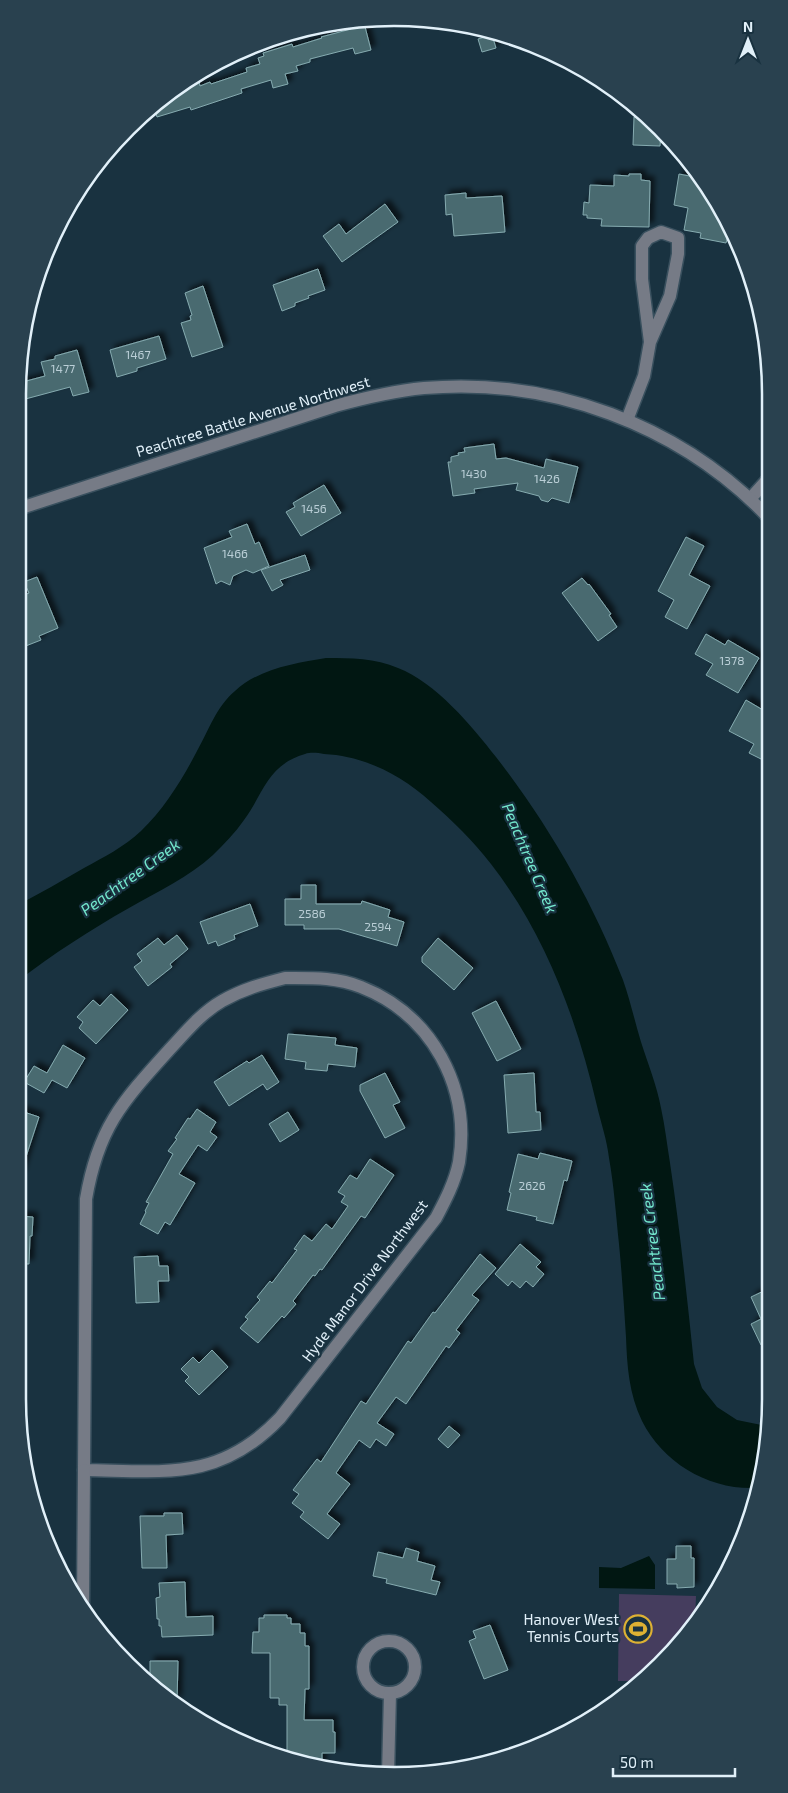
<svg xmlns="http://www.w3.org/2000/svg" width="788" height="1793" font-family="'Exo 2',sans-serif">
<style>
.green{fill:#453d5e}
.water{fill:#011712}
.building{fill:#486b70;stroke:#86abb0;filter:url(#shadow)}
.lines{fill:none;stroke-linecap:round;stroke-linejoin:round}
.minor-casing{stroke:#39505e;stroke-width:15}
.minor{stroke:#767b86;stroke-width:12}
.labels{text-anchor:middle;stroke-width:4.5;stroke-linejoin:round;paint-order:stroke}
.number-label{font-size:12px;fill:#bbcfd7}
.street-label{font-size:15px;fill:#e1f0f9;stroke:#193240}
.poi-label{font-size:15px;fill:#e1f0f9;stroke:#193240;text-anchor:end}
.water-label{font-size:16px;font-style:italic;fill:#73e7cd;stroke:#193240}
.rim{fill:none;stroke:#e1f0f9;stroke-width:2.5}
</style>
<defs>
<filter id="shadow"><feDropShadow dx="4.5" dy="-4.5" stdDeviation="2.5" flood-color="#0009"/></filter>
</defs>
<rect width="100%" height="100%" fill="#193240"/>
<!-- green -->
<polygon class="green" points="619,1594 696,1596 695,1622 677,1647 636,1681 618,1681"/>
<!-- water -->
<g class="water">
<path d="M326,658C351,658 375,658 398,668C436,683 471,725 496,757C548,824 592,900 623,980C630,1000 635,1022 641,1042C648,1064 657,1086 661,1108C665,1126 667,1145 670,1163C680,1230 687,1297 694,1364L702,1388L717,1407L737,1420L766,1426L756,1488C709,1490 663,1463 642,1421C629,1394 627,1366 626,1337C624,1306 622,1275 619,1244C616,1215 614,1186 609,1158C607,1140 601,1123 597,1106C577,1020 546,935 491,864C473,841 453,821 431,802C401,775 365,756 324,754C318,753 311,752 305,754C267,765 264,793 244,820C235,833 224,844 213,855C189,877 157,892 129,908C90,930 53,954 18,981V905C40,893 62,881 84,868C104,857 124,847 141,831C164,809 182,780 197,751C209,730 216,707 235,691C258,669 296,663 326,658Z"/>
<polygon points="649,1556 655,1565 655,1589 599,1588 599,1567 621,1568"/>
</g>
<!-- building -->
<g class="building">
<polygon points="363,19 371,50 355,54 353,48 310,59 310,62 296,66 298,71 285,74 288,84 273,88 271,80 241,89 242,93 191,110 190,107 157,117 153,106 165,95 180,86 181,88 199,82 200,86 210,82 211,84 247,72 246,68 260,64 258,58 264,56 263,53 292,44 293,47 322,38 321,37 351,29 349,22"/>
<polygon points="492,35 496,48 482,52 478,39"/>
<polygon points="634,117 645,118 661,133 660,146 633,145"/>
<polygon points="629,174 641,174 641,180 650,181 649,227 601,226 602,219 587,218 587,215 583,215 584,202 589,203 590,185 614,186 614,175 629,176"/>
<polygon points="679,174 700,178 730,229 726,243 700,238 701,233 684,230 688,208 674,205"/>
<polygon points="466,193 466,198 502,196 505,232 454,236 452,214 446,215 445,195"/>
<polygon points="385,204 398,222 342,262 323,236 339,224 346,234"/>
<polygon points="318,269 325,290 308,296 309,298 295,303 295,306 282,311 273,285"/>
<polygon points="203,286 223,347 192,357 181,323 191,320 190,316 192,315 185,293"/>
<polygon points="159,336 166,359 137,368 137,371 117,377 110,350"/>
<polygon points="77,350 89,392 73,396 70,387 18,401 19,383 45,376 41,362 55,359 55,356"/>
<polygon points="494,444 496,459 506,458 544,468 546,459 578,467 569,503 552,498 548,502 541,500 539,496 516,490 518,483 474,489 475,493 453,496 448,462 451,462 451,457 459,455 458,453 465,452 464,448"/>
<polygon points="324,485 341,513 301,536 286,512 295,507 293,503"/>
<polygon points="247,524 255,544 259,542 269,566 253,573 246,570 233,576 230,585 221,581 216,584 204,548 232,537 229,531"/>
<polygon points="686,537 704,546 689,575 710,586 687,629 665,617 674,600 658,591"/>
<polygon points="305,555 310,570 280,580 283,585 272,591 261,570"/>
<polygon points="37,577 58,628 39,636 41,640 18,649 18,598 29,593 24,582"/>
<polygon points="582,578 588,585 589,584 611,614 609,615 617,627 598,641 562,593"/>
<polygon points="706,634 725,645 728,640 759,658 738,693 706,675 713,664 695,654"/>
<polygon points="746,700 768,713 769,763 749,753 754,744 729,731"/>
<polygon points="301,885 316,885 316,904 361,904 362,901 390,910 388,917 404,922 397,946 339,929 304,929 304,925 285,925 285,899 301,899"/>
<polygon points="250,904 258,926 234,935 235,939 218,946 216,941 208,944 200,922"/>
<polygon points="177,935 188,949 170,964 172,967 148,986 134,967 142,961 137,954 158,938 164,945"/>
<polygon points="438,938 473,968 454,990 422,962 422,957"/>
<polygon points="111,994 128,1010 96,1044 79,1028 83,1022 77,1017 93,1000 100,1006"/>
<polygon points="496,1001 521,1049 497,1061 472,1013"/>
<polygon points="288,1034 336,1038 335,1045 357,1048 355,1067 328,1064 327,1071 305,1069 306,1062 285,1059"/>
<polygon points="63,1045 85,1058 67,1088 52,1080 44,1093 24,1082 34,1066 47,1073"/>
<polygon points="262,1055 279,1082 267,1090 263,1084 229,1106 214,1082 247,1061 249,1063"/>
<polygon points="385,1073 400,1102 393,1105 405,1128 385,1138 360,1091 360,1085"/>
<polygon points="534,1073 536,1112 540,1112 541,1130 508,1133 504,1075"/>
<polygon points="197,1109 216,1122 210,1132 217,1137 207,1151 198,1145 179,1174 195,1183 170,1225 165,1222 158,1234 140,1224 146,1212 145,1211 149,1203 146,1202 173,1154 168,1151 177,1139 175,1138 188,1118 190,1119"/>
<polygon points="18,1110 39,1117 20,1175 18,1175"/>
<polygon points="288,1112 299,1130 280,1142 269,1124"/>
<polygon points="540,1153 572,1161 567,1181 564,1180 553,1224 536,1220 537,1217 507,1210 511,1193 509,1192 518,1154 538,1159"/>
<polygon points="370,1159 394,1175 365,1218 361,1216 322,1270 320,1269 315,1276 313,1275 293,1301 296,1304 284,1318 282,1316 258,1343 240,1328 248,1319 245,1317 260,1300 257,1297 270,1281 272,1283 297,1250 294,1249 304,1235 312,1241 326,1224 332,1229 348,1206 341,1202 345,1196 338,1192 350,1175 357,1179"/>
<polygon points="18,1216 33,1217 32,1236 30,1236 29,1264 18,1264"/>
<polygon points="520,1244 541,1262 536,1267 544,1274 533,1287 526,1281 520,1288 512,1281 508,1286 495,1274"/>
<polygon points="480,1254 496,1268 472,1295 479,1300 456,1330 460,1333 449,1348 446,1346 406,1404 396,1397 377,1423 394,1434 386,1446 376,1439 370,1448 359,1440 336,1473 350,1484 327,1514 340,1524 328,1539 300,1517 304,1512 292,1503 299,1494 293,1490 317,1459 321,1462 361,1401 366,1404 408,1341 411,1343 433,1312 435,1313"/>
<polygon points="158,1256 159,1266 168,1266 169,1281 158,1281 159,1302 136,1303 134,1257"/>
<polygon points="770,1288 770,1341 761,1345 751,1324 761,1319 751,1297"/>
<polygon points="212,1350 228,1367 199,1395 185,1381 189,1377 181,1369 193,1357 199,1363"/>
<polygon points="449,1426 460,1435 448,1448 438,1439"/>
<polygon points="164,1513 182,1513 183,1534 166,1535 167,1568 142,1568 140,1516 164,1516"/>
<polygon points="676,1546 691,1546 691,1558 694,1558 694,1587 677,1588 677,1584 667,1584 667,1559 676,1559"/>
<polygon points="406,1548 419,1552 417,1561 435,1566 431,1580 440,1582 436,1595 386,1583 387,1579 373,1576 378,1552 403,1558"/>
<polygon points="185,1582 186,1617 213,1616 213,1635 162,1637 161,1626 159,1626 159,1619 157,1619 156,1598 160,1597 159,1583"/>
<polygon points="264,1615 287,1615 287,1618 291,1618 291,1624 300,1624 300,1633 305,1633 305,1646 309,1646 309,1689 305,1689 304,1720 333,1720 333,1732 335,1732 335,1753 322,1753 322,1768 287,1756 287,1705 279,1705 279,1698 270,1698 270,1653 252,1653 253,1632 259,1632 259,1618 264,1618"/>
<polygon points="490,1625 508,1670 484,1679 469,1641 476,1638 473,1631"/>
<polygon points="150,1661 178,1661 177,1702 150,1679"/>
</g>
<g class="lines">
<!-- minor casing -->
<g class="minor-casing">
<g id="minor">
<polyline points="627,420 644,376 650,342 642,279 642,246 648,238 661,232 678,238 678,254 670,296 650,342"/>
<polyline points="750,499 768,479"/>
<path d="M18,509L335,406C364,398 394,391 424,388C551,377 680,425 768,517"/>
<path d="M285,978C311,978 336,977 361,987C432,1015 471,1087 459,1162C455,1182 445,1201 436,1218L280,1418C219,1482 164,1471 84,1470L86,1199C98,1128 122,1102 169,1050C185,1033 201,1013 222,1001C243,989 262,984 285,978Z"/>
<polyline points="83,1608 84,1470"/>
<circle cx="389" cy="1667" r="26"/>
<polyline points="388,1775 390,1693"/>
</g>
</g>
<!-- minor -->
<use href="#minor" class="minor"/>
</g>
<!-- icons -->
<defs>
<g id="stadium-ring" transform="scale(1.4375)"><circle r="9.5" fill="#193240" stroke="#ddb133" stroke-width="1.5"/><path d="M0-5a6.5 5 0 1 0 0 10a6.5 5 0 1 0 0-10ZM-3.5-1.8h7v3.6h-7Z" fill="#ddb133"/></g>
</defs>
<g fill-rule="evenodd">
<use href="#stadium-ring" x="638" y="1629"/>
</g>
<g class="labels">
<!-- number labels -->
<g class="number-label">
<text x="138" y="359">1467</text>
<text x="63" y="373">1477</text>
<text x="474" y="478">1430</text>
<text x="547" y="483">1426</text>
<text x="314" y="513">1456</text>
<text x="235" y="558">1466</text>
<text x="732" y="665">1378</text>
<text x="312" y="918">2586</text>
<text x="378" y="931">2594</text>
<text x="532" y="1190">2626</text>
</g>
<!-- street labels -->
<g class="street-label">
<text transform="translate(253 417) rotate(-17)" y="5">Peachtree Battle Avenue Northwest</text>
<text transform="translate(365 1281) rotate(-53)" y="5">Hyde Manor Drive Northwest</text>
</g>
<!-- poi labels -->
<g class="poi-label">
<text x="619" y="1625">Hanover West<tspan x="619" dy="17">Tennis Courts</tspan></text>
</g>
<!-- water labels -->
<g class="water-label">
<text transform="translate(530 858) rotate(67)" y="6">Peachtree Creek</text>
<text transform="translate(130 877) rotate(-36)" y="6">Peachtree Creek</text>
<text transform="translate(652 1242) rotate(-97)" y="6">Peachtree Creek</text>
</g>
</g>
<!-- crop -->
<path d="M0 0H788V1793H0ZM394 26H394A368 368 0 0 1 762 394V1399A368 368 0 0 1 394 1767H394A368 368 0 0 1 26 1399V394A368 368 0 0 1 394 26Z" fill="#29414f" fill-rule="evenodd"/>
<path class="rim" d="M394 26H394A368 368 0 0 1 762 394V1399A368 368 0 0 1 394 1767H394A368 368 0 0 1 26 1399V394A368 368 0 0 1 394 26Z"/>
<!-- north arrow -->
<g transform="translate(748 40)" stroke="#193240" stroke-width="4" paint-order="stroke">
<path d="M0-4L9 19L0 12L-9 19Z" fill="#e1f0f9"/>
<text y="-8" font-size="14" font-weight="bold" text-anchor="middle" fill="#e1f0f9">N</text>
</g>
<!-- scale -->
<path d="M613 1768v8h122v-8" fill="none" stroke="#e1f0f9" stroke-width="2.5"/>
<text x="620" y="1768" font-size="15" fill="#e1f0f9" stroke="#193240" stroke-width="4" paint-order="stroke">50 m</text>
</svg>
